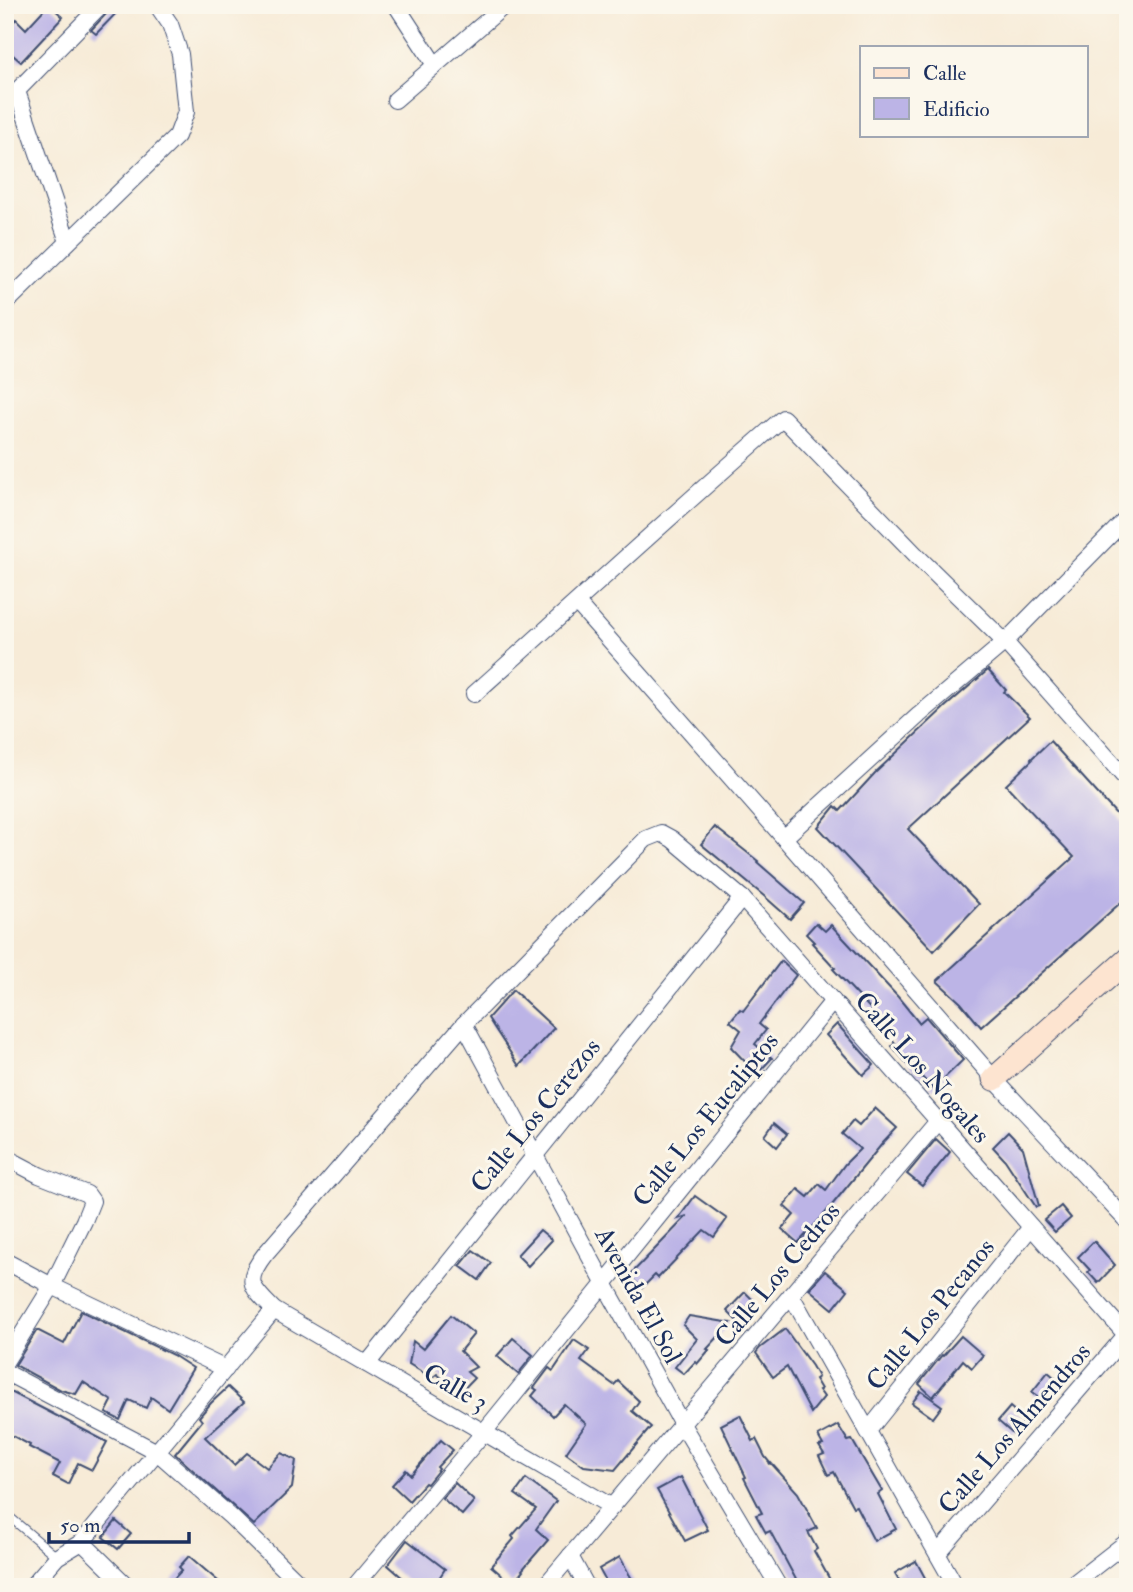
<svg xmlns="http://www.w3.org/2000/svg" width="1133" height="1592" font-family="'IM FELL Double Pica',serif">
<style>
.building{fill:#bcb4e6}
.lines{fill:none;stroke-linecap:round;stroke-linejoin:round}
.lane-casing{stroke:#3c4b70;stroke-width:10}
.street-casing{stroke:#3c4b70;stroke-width:18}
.secondary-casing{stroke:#3c4b70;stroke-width:25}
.lane{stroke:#fff;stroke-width:8}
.street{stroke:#fff;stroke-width:16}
.secondary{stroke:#fde4d0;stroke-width:23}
.labels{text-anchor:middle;stroke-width:6;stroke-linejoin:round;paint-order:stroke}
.street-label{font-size:26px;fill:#1b2f5e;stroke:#fbf7ec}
</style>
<rect width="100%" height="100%" fill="#fbf7ec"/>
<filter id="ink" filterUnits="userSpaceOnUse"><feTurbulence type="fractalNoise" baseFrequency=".0143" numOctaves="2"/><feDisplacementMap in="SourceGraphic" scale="14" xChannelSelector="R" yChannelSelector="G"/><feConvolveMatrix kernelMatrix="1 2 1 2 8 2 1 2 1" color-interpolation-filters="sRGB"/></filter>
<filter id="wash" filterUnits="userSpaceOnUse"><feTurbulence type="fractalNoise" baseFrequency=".00686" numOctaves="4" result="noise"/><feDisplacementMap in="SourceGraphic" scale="28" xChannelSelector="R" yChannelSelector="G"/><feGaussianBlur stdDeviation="1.57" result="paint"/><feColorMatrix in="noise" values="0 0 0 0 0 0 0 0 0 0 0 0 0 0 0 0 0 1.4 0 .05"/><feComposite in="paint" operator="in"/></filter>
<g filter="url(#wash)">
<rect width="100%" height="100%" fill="#f7ebd7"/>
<g id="blocks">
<!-- building -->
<g class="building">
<polygon points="48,5 50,5 63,17 21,62 5,48 5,31 16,19 26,29"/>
<polygon points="111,5 124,5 96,34 91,30 108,12"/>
<polygon points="988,670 1006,690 1004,692 1030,717 908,829 979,904 934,951 818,827 835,806 840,811 875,773 945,707"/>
<polygon points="1050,741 1128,827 1128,896 981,1027 961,1003 937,981 1074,857 1006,785 1032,760 1031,759"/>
<polygon points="715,827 758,861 757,862 804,903 790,919 764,896 701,844"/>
<polygon points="816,923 825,931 831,925 898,997 919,1023 926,1017 963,1060 933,1089 919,1074 917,1075 892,1046 895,1043 879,1022 881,1020 833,969 835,968 812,943 814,942 806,934"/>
<polygon points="781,961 796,975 759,1024 766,1030 755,1044 772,1058 757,1074 731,1047 741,1030 730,1021 740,1009 743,1011"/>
<polygon points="513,990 554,1028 519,1066 488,1018"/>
<polygon points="837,1024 874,1065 863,1075 826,1035"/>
<polygon points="875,1108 897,1128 882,1144 823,1216 798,1243 782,1229 794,1215 784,1206 798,1189 808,1197 819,1184 826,1190 845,1164 860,1149 842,1134 853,1121 859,1126"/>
<polygon points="774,1123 787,1134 777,1147 765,1136"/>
<polygon points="1008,1132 1023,1148 1039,1206 1036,1207 1005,1160 993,1147"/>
<polygon points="936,1139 950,1152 922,1186 907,1174"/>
<polygon points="695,1196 727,1219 714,1237 704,1230 658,1278 655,1275 642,1288 629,1276 687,1216 678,1219"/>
<polygon points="1061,1206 1071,1218 1055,1232 1044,1220"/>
<polygon points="540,1230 552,1240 528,1266 517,1255"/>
<polygon points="1094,1241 1115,1265 1098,1283 1088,1272 1090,1270 1078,1257"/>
<polygon points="473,1250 491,1263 479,1280 460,1266"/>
<polygon points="825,1271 848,1290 833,1309 809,1289"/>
<polygon points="745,1292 755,1302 737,1321 727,1311"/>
<polygon points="81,1311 173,1355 193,1368 168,1409 151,1397 146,1408 129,1400 120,1420 106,1413 112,1401 83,1382 76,1394 61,1390 15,1365 37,1330 64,1344"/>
<polygon points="451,1315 474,1334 460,1351 476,1367 467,1372 474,1378 460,1393 437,1374 432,1378 409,1364 413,1341 423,1349"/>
<polygon points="689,1316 731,1323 707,1349 709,1350 697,1364 695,1362 684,1374 675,1367 697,1339 683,1325"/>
<polygon points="785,1329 812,1366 818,1377 815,1379 821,1389 819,1390 824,1397 811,1413 787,1367 773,1377 756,1353 760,1348"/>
<polygon points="961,1336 983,1355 972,1368 963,1360 933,1397 919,1384 942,1355 943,1356"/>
<polygon points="513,1338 533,1355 518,1374 497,1356"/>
<polygon points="574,1340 589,1350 581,1361 614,1385 618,1381 639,1401 632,1411 651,1427 615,1470 584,1466 566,1453 586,1424 564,1404 553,1416 532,1396 537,1390 534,1388 549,1368 553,1371"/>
<polygon points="1048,1372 1061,1383 1046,1403 1032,1392"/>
<polygon points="228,1387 244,1402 205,1437 234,1465 247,1453 267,1468 281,1453 296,1460 292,1488 254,1525 175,1454 202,1421 199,1417 211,1403"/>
<polygon points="5,1389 107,1442 92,1470 78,1463 68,1484 53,1476 60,1463 29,1447 30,1445 5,1432"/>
<polygon points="921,1391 942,1406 933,1418 912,1403"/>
<polygon points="1010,1407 1025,1420 1013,1434 998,1421"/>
<polygon points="740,1415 753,1441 756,1439 765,1457 770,1463 769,1464 771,1463 798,1493 817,1528 808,1532 817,1549 814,1551 834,1587 800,1587 770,1531 766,1533 756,1515 762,1513 744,1478 746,1477 721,1425"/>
<polygon points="838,1425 848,1441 852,1440 882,1491 878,1494 896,1529 874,1541 856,1506 853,1507 834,1472 828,1475 819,1456 824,1454 819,1446 823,1445 818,1436"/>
<polygon points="441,1440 453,1450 437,1467 439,1469 427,1484 425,1483 409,1501 392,1485 406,1470 411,1475"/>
<polygon points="681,1477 708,1530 685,1541 657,1490"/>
<polygon points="526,1479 556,1501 536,1529 548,1540 522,1570 523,1571 512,1584 491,1566 514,1539 512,1536 536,1509 515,1494"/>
<polygon points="455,1483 474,1501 462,1515 442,1498"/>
<polygon points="116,1521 131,1534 118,1549 103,1537"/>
<polygon points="407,1540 445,1569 433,1587 413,1587 388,1565"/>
<polygon points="189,1556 204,1569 225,1587 166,1587 182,1570 179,1567"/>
<polygon points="620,1557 629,1574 637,1587 609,1587 599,1569"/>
<polygon points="916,1561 930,1587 903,1587 895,1573"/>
</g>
</g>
</g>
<g filter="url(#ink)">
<use href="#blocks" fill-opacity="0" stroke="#3c4b70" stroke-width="2"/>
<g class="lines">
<!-- lane casing -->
<g class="lane-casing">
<polyline id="lane" points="12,1519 57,1557"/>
</g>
<!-- street casing -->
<g class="street-casing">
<g id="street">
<polyline points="396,5 435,65"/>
<polyline points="17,91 68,242"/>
<polyline points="395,100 505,5"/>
<polyline points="5,103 101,5"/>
<polyline points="5,304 177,136 186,112 180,54 170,24 157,5"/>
<polyline points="1128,517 1005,642 1128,781"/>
<polyline points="577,603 784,838"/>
<path d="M474,694C577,602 678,509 783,418L918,557L1005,642L919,715L784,838L994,1079L1128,1222"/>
<polyline points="464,1024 604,1283 682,1424 779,1587"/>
<polyline points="5,1157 39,1175 87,1194 92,1201 84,1221 52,1286 5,1362"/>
<polyline points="5,1261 52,1286 226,1369"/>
<polyline points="791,1295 956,1587"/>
<polyline points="367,1364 742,898"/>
<polyline points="5,1372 157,1452 231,1517 303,1587"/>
<polyline points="868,1431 1031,1227"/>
<path d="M612,1507L274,1310C252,1287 243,1283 265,1254L464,1024L646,839L661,833L672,839L742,898L1128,1337"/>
<polyline points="82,1542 128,1587"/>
<polyline points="938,1553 1126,1335"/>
<polyline points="570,1556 587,1587"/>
<polyline points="31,1587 57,1557 82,1542 274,1310"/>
<polyline points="354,1587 484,1432 833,1001"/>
<polyline points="544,1587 938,1121"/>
<polyline points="1069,1587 1128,1541"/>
</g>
</g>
<!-- secondary casing -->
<g class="secondary-casing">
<polyline id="secondary" points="994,1079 1128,959"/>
</g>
<!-- lane -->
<use href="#lane" class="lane"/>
<!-- street -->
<use href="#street" class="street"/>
<!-- secondary -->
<use href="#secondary" class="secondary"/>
</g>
</g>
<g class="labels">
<!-- street labels -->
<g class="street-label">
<text transform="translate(923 1067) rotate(49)" y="9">Calle Los Nogales</text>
<text transform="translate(535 1115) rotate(-51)" y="9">Calle Los Cerezos</text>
<text transform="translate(705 1119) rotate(-51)" y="9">Calle Los Eucaliptos</text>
<text transform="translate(777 1274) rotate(-50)" y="9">Calle Los Cedros</text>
<text transform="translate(639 1295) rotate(61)" y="9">Avenida El Sol</text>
<text transform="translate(930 1314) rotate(-51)" y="9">Calle Los Pecanos</text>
<text transform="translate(456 1387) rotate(30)" y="9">Calle 3</text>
<text transform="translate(1014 1428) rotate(-49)" y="9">Calle Los Almendros</text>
</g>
</g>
<!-- margin -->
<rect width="1133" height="1592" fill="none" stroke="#fbf7ec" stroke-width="28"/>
<!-- legend -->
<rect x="860" y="46" width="228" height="91" fill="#fbf7ec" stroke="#a1a7b3" stroke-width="2"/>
<rect x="874" y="68" width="35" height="10" fill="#fde4d0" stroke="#a1a7b3" stroke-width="2"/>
<text x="923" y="80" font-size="21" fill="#1b2f5e">Calle</text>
<rect x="874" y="98" width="35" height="21" fill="#bcb4e6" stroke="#a1a7b3" stroke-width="2"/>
<text x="923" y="116" font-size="21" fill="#1b2f5e">Edificio</text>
<!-- scale -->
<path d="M49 1532v10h140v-10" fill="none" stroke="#1b2f5e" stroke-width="3.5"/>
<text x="60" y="1532" font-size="21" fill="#1b2f5e" stroke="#fbf7ec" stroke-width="5" paint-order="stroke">50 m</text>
</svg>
